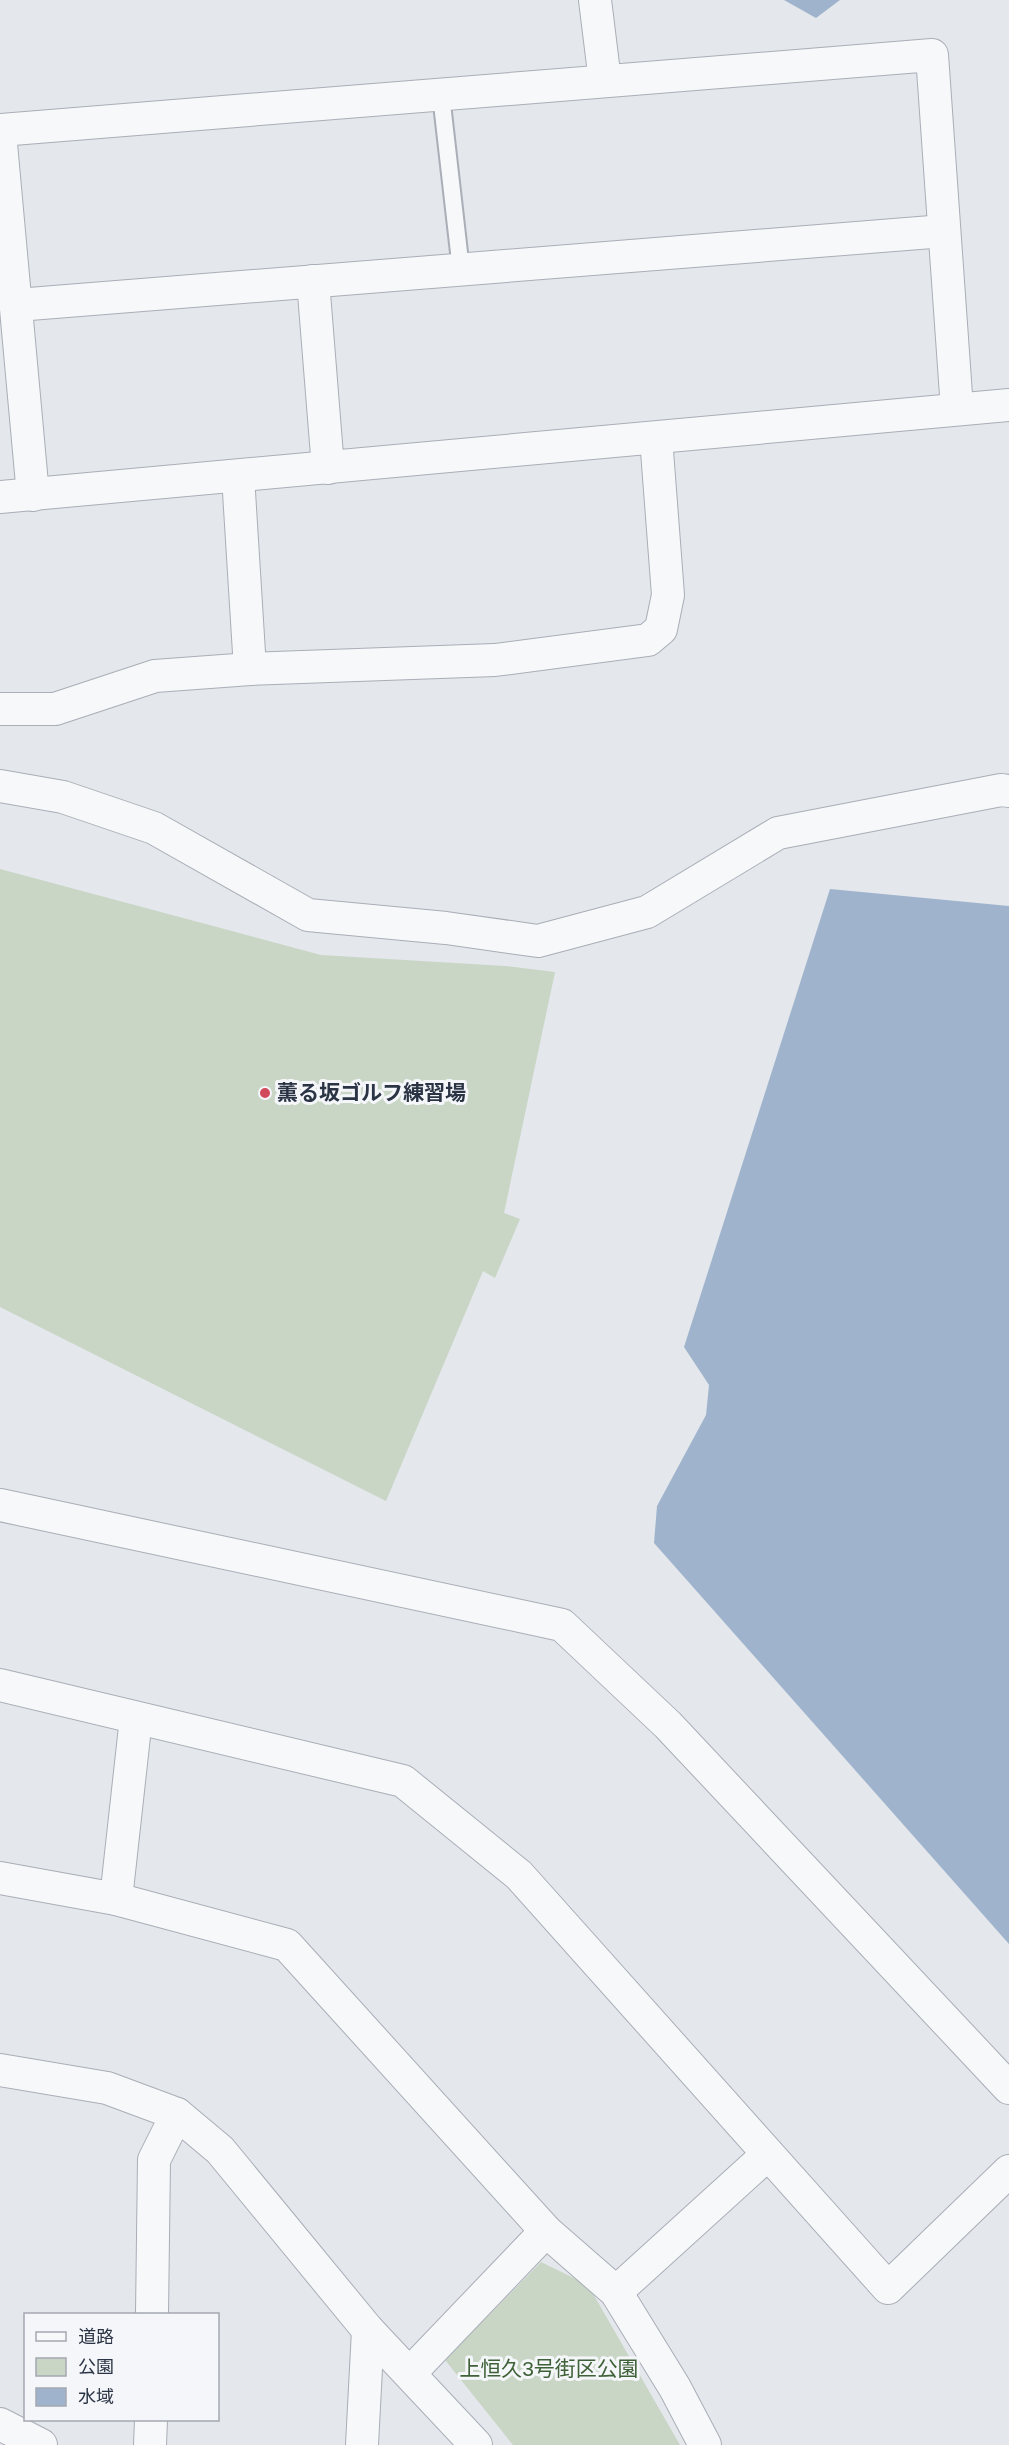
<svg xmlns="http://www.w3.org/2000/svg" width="1009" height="2445" font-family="Arial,'Noto Sans JP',sans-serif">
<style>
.green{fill:#c9d6c5}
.water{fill:#9fb4cc}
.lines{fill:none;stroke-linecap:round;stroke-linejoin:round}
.service-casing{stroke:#a9aeb7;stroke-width:20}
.minor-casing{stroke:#a9aeb7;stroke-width:34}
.service{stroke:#f7f8fa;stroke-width:16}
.minor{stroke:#f7f8fa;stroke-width:32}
.poi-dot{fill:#d1495b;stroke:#f4f6f9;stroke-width:2}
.labels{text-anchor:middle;stroke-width:6;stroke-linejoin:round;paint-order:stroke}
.poi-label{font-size:21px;font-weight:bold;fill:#2b3445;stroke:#f4f6f9;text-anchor:start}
.park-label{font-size:21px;fill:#3f6138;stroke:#f4f6f9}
</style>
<rect width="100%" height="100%" fill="#e4e7ec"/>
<!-- green -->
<g class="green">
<polygon points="0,869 321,955 505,966 555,972 504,1213 520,1219 495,1278 483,1271 386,1501 0,1307"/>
<polygon points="541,2262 588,2285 680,2445 513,2445 445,2360"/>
</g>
<!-- water -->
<g class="water">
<polygon points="784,0 840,0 816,18"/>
<polygon points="830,889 1009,906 1009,1944 654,1543 657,1506 706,1415 709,1385 684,1347"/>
</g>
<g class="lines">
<!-- service casing -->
<g class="service-casing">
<polyline id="service" points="441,95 461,270"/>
</g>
<!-- minor casing -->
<g class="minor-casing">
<g id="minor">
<polyline points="595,0 605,81"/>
<polyline points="0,130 932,55 957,409"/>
<polyline points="0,133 33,495"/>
<polyline points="313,281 328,468"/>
<polyline points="17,305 944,231"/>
<polyline points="238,476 250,669"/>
<polyline points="0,497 1009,405"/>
<polyline points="0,709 55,709 155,676 250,669 495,660 648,640 661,629 668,595 656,438"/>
<polyline points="0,786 63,797 154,828 308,915 446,928 538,941 647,912 778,833 1001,790 1009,791"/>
<polyline points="0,1505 562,1625 668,1725 1009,2088"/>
<polyline points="0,1685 403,1781 519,1875 888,2288 1009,2171"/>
<polyline points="0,1878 116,1899 287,1945 546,2231 616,2292 675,2388 705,2445"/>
<polyline points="116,1899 136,1718"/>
<polyline points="0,2070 107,2088 177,2114 220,2150 368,2330 476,2445"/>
<polyline points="616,2292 768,2154"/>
<polyline points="152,2314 154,2160 177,2114"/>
<polyline points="410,2373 546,2231"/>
<polyline points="0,2424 41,2445"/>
<polyline points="150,2445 151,2420"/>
<polyline points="362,2445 368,2330"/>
</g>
</g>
<!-- service -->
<use href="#service" class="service"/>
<!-- minor -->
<use href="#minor" class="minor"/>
</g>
<!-- markers -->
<circle class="poi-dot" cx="265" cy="1093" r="6"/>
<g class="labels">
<!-- poi labels -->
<g class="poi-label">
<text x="277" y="1100">薫る坂ゴルフ練習場</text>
</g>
<!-- park labels -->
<g class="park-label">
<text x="549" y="2376">上恒久3号街区公園</text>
</g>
</g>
<!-- legend -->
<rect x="24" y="2313" width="195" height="108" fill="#f4f6f9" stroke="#a4a8b1" stroke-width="1.5"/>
<rect x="36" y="2332" width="30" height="9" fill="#f7f8fa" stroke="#a4a8b1" stroke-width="1.5"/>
<text x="78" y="2343" font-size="18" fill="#2b3445">道路</text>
<rect x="36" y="2358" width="30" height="18" fill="#c9d6c5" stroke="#a4a8b1" stroke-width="1.5"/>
<text x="78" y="2373" font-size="18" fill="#2b3445">公園</text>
<rect x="36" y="2388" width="30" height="18" fill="#9fb4cc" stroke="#a4a8b1" stroke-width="1.5"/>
<text x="78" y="2403" font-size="18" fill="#2b3445">水域</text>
</svg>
